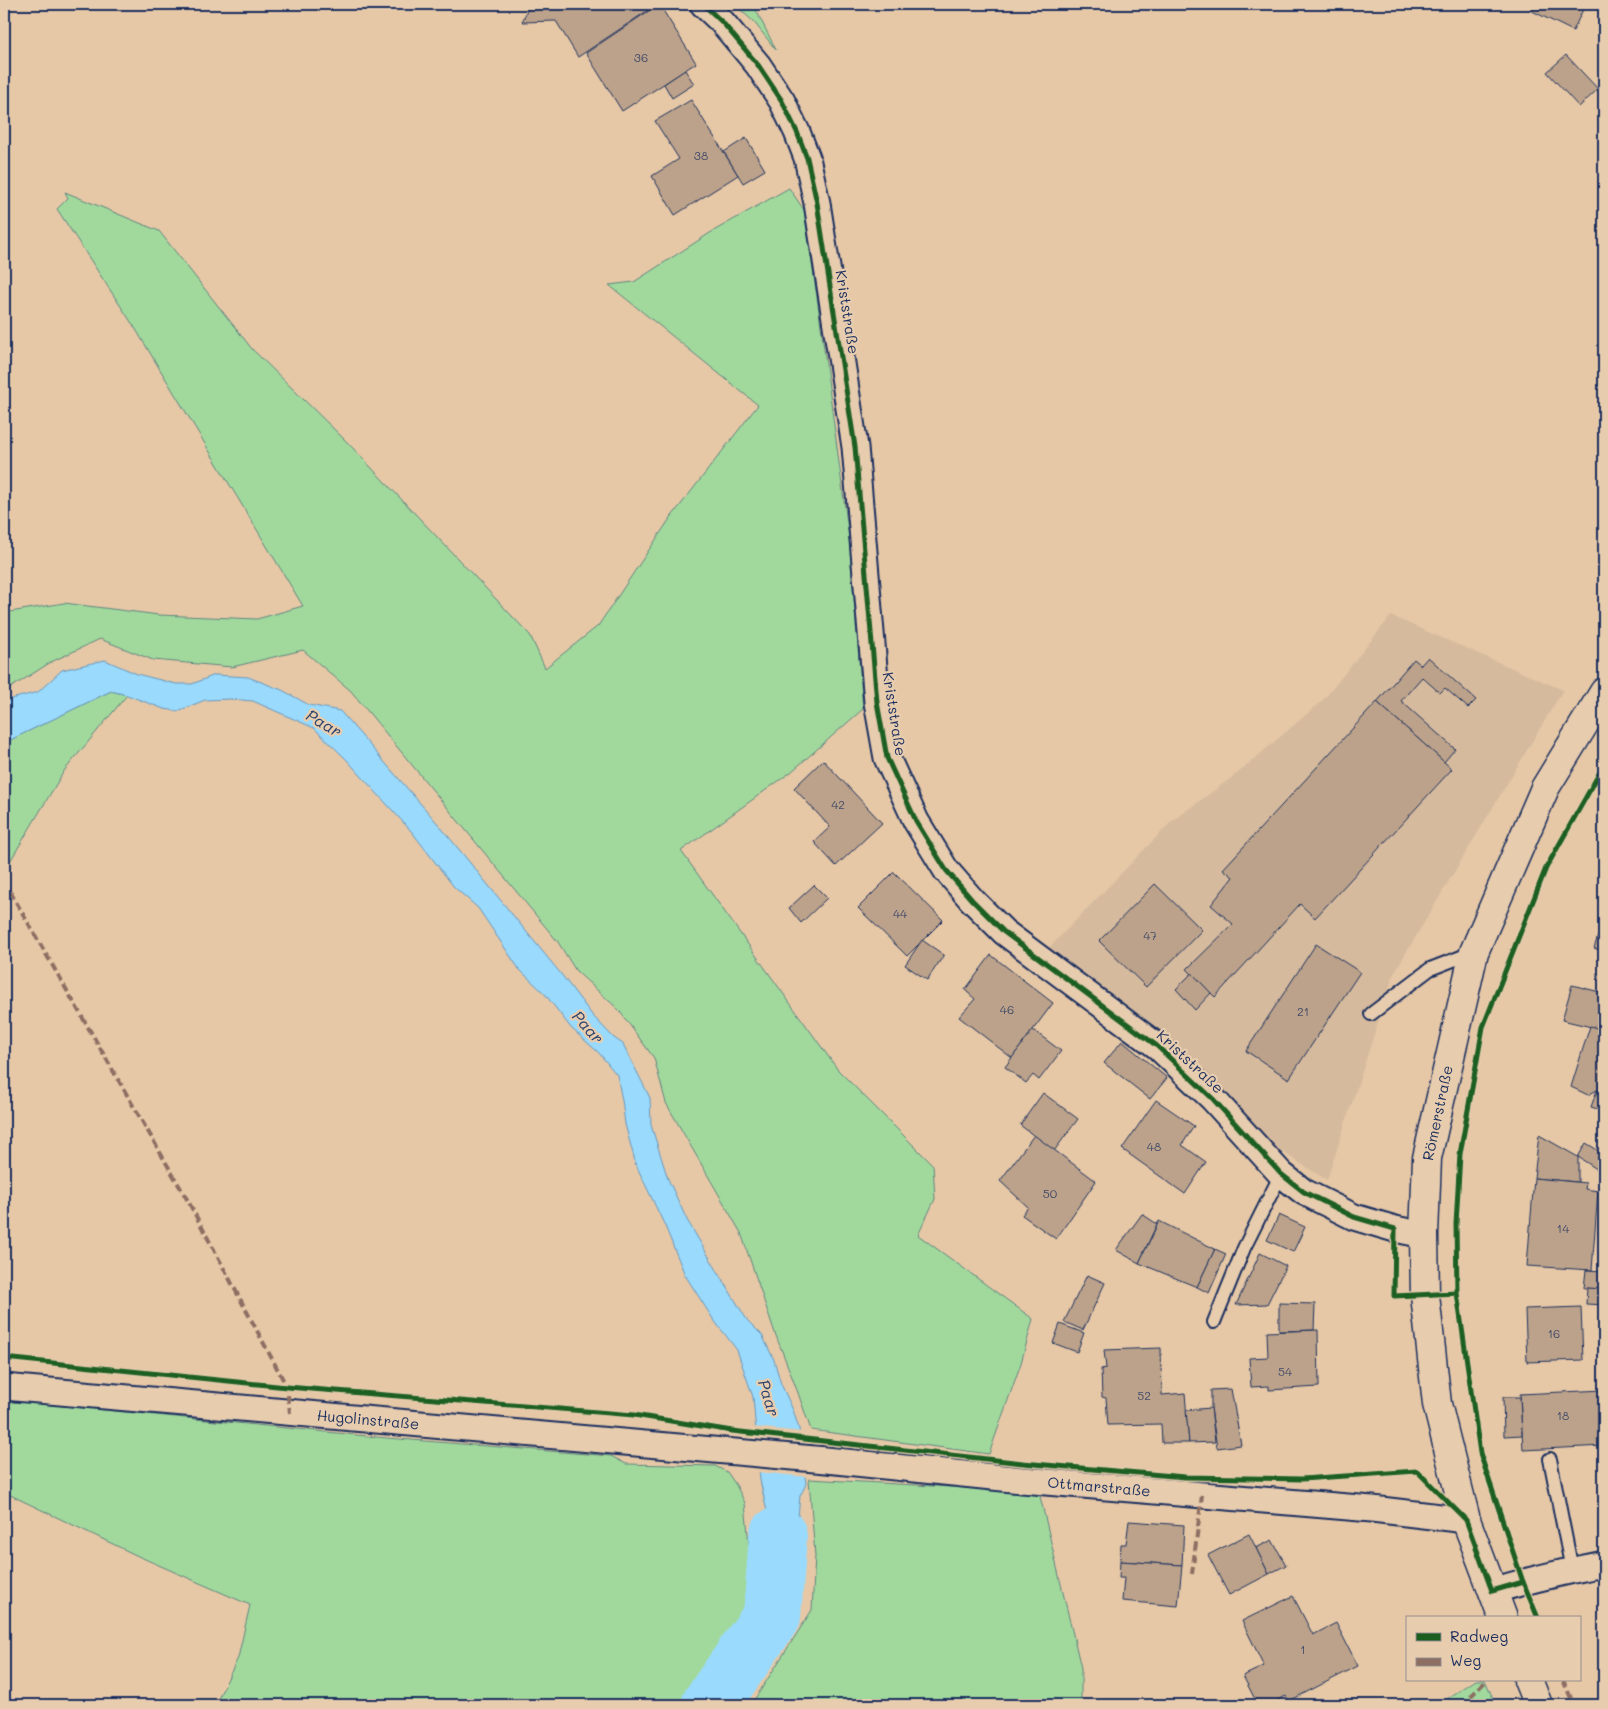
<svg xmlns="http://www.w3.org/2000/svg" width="1608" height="1709" font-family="Mali,sans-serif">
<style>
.built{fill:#d5ba9d}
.green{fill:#a1d99d;stroke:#5e847e}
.water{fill:#9adafc;stroke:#6796bd}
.pier{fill:#e6c8a6}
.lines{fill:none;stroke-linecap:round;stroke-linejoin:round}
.river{stroke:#9adafc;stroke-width:58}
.building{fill:#bca28a;stroke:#1b2f5e}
.lane-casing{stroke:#1b2f5e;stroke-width:16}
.street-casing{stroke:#1b2f5e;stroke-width:29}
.secondary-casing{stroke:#1b2f5e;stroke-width:31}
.lane{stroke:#e7ccae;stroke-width:12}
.street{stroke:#e7ccae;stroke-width:25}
.secondary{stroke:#e7ccae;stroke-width:28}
.quiet{stroke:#8d6e63;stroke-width:4;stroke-dasharray:8 4;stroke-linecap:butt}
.cycleway-casing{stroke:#e7ccae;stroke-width:8}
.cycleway{stroke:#1b5e20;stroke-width:5}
.labels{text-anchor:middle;stroke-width:4.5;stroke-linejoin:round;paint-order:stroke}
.number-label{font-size:12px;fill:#434c69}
.street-label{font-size:15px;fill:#1b2f5e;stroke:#e7ccae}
.water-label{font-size:16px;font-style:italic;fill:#28406e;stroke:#e7ccae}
</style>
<rect width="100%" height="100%" fill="#e6c8a6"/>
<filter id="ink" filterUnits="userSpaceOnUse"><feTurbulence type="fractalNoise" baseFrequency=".02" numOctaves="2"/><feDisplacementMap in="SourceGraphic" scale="10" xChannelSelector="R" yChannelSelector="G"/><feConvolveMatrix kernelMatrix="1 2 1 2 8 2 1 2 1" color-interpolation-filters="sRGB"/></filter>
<g filter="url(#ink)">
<!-- built -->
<polygon class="built" points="1391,616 1563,690 1394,973 1327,1180 1279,1150 1182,1054 1048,949 1172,821 1238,773 1323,700"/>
<!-- green -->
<g class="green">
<polygon points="734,4 753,4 776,50 754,22"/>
<polygon points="789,188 804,210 818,304 849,538 863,709 791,772 681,851 838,1070 933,1165 935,1199 918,1235 1033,1319 1021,1363 989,1454 811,1430 797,1390 775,1333 741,1233 666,1103 654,1058 618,1009 576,971 558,942 351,691 303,650 232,667 153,660 100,639 51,662 4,692 4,613 64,603 159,615 257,619 303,606 135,328 57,209 68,198 65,192 159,231 252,349 347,442 530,635 545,668 598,626 669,520 758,405 609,285 634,282 710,233"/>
<polygon points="111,691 127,695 64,771 6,868 4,865 4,743"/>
<polygon points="4,1400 387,1438 611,1456 626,1464 715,1466 727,1472 736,1485 745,1503 753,1586 732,1657 700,1705 215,1705 238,1658 250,1605 138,1556 4,1492"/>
<polygon points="809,1479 1039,1492 1081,1668 1081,1705 751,1705 812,1610 815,1556"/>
<polygon points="1476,1680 1485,1680 1496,1705 1438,1705"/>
</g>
<!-- water -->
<polygon class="water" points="105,660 137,674 176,684 192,684 215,675 248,677 282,690 309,705 340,711 439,825 561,974 592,1015 614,1038 623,1044 650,1098 651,1125 668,1179 687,1220 718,1272 747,1320 762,1335 774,1360 781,1384 793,1410 799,1429 806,1484 800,1496 798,1517 791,1542 785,1579 772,1616 767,1605 768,1516 760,1480 753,1397 737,1350 713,1319 685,1275 665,1226 636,1165 625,1124 622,1100 617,1075 599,1053 571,1028 545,994 519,969 478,908 454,887 412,832 345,758 314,728 253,701 230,699 205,700 178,711 164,709 127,695 111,691 4,743 4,704 11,699 38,692 62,670"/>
<!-- pier -->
<polygon class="pier" points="753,1427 802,1432 808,1477 757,1472"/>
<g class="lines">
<!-- river -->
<polyline class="river" points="710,1705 772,1616 778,1536"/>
</g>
<!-- building -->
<g class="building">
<polygon points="530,4 647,4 650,9 578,57 556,21 522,22"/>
<polygon points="659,4 696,63 622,111 586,53"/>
<polygon points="1533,4 1583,4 1585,5 1573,31 1530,10"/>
<polygon points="1566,55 1598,89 1579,107 1547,72"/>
<polygon points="685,70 694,84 672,98 664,84"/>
<polygon points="691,100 738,175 675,215 652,176 679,159 655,121"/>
<polygon points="746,138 765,170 743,183 724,152"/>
<polygon points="1428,657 1476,700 1468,708 1445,688 1440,693 1422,677 1401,701 1455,749 1444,762 1377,702 1414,659 1421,665"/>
<polygon points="1377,702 1452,769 1315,918 1300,904 1215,997 1187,969 1233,924 1211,905 1233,877 1223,869"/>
<polygon points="823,760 882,823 836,866 814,842 830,827 794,788"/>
<polygon points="894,872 943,920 907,956 858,908"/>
<polygon points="1155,884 1202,930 1146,987 1099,941"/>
<polygon points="814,885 827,898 801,923 789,908"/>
<polygon points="1604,918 1604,952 1594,948"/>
<polygon points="922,940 944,955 927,980 905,965"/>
<polygon points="1316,944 1360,972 1289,1079 1246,1051"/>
<polygon points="991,955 1053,1003 1012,1058 959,1017 975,999 965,990"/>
<polygon points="1192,973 1211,993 1195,1010 1176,989"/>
<polygon points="1572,985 1604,993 1604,1030 1562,1020"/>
<polygon points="1590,1026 1604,1030 1604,1092 1597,1090 1588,1095 1571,1087"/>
<polygon points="1033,1030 1061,1051 1039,1080 1033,1075 1026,1083 1005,1067"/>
<polygon points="1122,1041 1167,1078 1150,1099 1104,1063"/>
<polygon points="1597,1090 1604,1092 1604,1111 1591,1107"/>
<polygon points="1043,1093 1078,1119 1054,1151 1020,1125"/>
<polygon points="1156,1100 1194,1126 1182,1145 1206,1162 1185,1194 1122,1149"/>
<polygon points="1034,1135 1096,1181 1056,1239 1022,1215 1028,1207 1000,1181"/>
<polygon points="1539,1135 1578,1157 1578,1182 1534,1178"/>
<polygon points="1586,1143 1604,1154 1603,1173 1578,1157"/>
<polygon points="1534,1178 1586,1183 1585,1189 1598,1191 1592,1270 1527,1266"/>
<polygon points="1142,1214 1157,1224 1139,1263 1116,1250"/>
<polygon points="1279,1215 1305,1227 1293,1252 1267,1240"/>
<polygon points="1159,1221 1215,1249 1197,1287 1139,1263"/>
<polygon points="1215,1249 1226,1254 1209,1293 1197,1287"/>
<polygon points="1260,1253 1286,1266 1267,1304 1236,1305"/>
<polygon points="1586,1270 1604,1271 1604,1289 1584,1288"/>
<polygon points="1087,1275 1105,1283 1083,1330 1064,1322"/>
<polygon points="1587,1288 1604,1289 1604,1305 1586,1304"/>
<polygon points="1279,1303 1315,1304 1314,1330 1279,1331"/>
<polygon points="1581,1307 1583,1360 1527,1362 1525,1309"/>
<polygon points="1060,1324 1084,1333 1077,1352 1053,1343"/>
<polygon points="1318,1330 1319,1387 1269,1390 1269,1386 1251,1387 1249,1358 1268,1357 1267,1332"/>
<polygon points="1161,1348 1162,1395 1185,1393 1189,1443 1162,1443 1161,1424 1108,1425 1106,1398 1102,1397 1101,1369 1106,1368 1104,1350"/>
<polygon points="1231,1389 1241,1445 1217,1448 1211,1408 1211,1390"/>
<polygon points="1604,1390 1604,1446 1523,1450 1520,1394"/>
<polygon points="1503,1397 1520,1397 1522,1435 1504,1436"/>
<polygon points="1211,1408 1215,1442 1189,1443 1186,1410"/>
<polygon points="1129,1521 1184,1525 1182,1565 1120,1561 1121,1544 1126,1544"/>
<polygon points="1249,1534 1269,1574 1229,1595 1208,1555"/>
<polygon points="1272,1540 1286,1565 1269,1574 1256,1548"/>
<polygon points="1120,1561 1182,1565 1178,1606 1122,1601 1124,1578 1119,1578"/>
<polygon points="1293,1596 1313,1635 1336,1623 1358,1666 1289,1701 1286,1696 1267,1705 1258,1705 1243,1676 1264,1666 1242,1621"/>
</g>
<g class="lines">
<!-- lane casing -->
<g class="lane-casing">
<g id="lane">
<polyline points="1371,1014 1430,969 1474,952"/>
<polyline points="1214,1322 1244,1248 1281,1174"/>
<polyline points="1550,1459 1572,1570"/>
</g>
</g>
<!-- street casing -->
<g class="street-casing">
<g id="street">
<polyline points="703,4 723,23 758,65 782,101 797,132 807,158 817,203 855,447 877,702 887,758 916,821 946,870 972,900 1004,932 1157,1046 1213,1099 1281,1174 1304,1192 1354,1217 1395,1229 1424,1235"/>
<polyline points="4,1387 826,1460 1022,1480 1372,1509 1466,1520"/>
<path d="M1492,1591C1529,1580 1566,1571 1604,1564"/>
</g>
</g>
<!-- secondary casing -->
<g class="secondary-casing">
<g id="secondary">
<polyline points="1503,1618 1466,1520 1437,1404 1425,1295 1424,1235 1427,1158 1474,952 1545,788 1604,692"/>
<polyline points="1528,1680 1538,1705"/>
</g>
</g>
<!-- lane -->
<use href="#lane" class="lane"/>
<!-- street -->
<use href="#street" class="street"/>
<!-- secondary -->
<use href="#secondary" class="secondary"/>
<!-- quiet -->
<g class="quiet">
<polyline points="4,881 188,1201 287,1387 290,1413"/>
<polyline points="1192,1574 1202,1495"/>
<polyline points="1563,1680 1574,1705"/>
<polyline points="1462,1705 1487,1680"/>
</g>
<!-- cycleway casing -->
<g class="cycleway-casing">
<g id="cycleway">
<polyline points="703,4 723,23 758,65 782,101 797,132 807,158 817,203 855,447 877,702 887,758 916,821 946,870 972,900 1004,932 1157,1046 1213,1099 1281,1174 1304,1192 1354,1217 1395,1229 1394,1296 1457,1293"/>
<polyline points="4,1358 287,1387 634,1415 732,1431 1023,1463 1185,1477 1302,1479 1417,1471 1466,1520 1492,1591 1523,1582"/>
<polyline points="1538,1618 1523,1582 1480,1453 1457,1293 1456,1224 1460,1154 1483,1027 1546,868 1604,765"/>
</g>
</g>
<!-- cycleway -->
<use href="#cycleway" class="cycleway"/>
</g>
</g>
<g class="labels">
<!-- number labels -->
<g class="number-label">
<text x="641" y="62">36</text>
<text x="701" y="160">38</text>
<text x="838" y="809">42</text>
<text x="900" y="918">44</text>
<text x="1150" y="940">47</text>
<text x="1007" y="1014">46</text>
<text x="1303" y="1016">21</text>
<text x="1154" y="1151">48</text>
<text x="1050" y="1198">50</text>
<text x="1563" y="1233">14</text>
<text x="1554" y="1338">16</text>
<text x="1285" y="1376">54</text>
<text x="1144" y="1400">52</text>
<text x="1563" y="1420">18</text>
<text x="1303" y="1654">1</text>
</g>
<!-- street labels -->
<g class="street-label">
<text transform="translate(847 312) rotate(81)" y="5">Kriststraße</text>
<text transform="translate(894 714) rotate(81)" y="5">Kriststraße</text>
<text transform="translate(1190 1062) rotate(43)" y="5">Kriststraße</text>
<text transform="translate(1438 1113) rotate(-78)" y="5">Römerstraße</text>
<text transform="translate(368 1420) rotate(5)" y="5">Hugolinstraße</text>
<text transform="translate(1099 1487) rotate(5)" y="5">Ottmarstraße</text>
</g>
<!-- water labels -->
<g class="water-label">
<text transform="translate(324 723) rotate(31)" y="6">Paar</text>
<text transform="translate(588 1027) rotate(48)" y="6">Paar</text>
<text transform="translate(769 1398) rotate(73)" y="6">Paar</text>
</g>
</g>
<!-- margin -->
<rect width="1608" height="1709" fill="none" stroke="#e7ccae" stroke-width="20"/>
<rect x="10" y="10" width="1588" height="1689" fill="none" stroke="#1b2f5e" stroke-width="2" filter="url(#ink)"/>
<!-- legend -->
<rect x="1406" y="1616" width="175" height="65" fill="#e7ccae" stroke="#958d8e"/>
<rect x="1416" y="1633" width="25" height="8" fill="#1b5e20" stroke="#958d8e"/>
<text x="1450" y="1642" font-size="15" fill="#1b2f5e">Radweg</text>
<rect x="1416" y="1658" width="25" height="8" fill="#8d6e63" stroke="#958d8e"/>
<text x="1450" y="1666" font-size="15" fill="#1b2f5e">Weg</text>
</svg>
